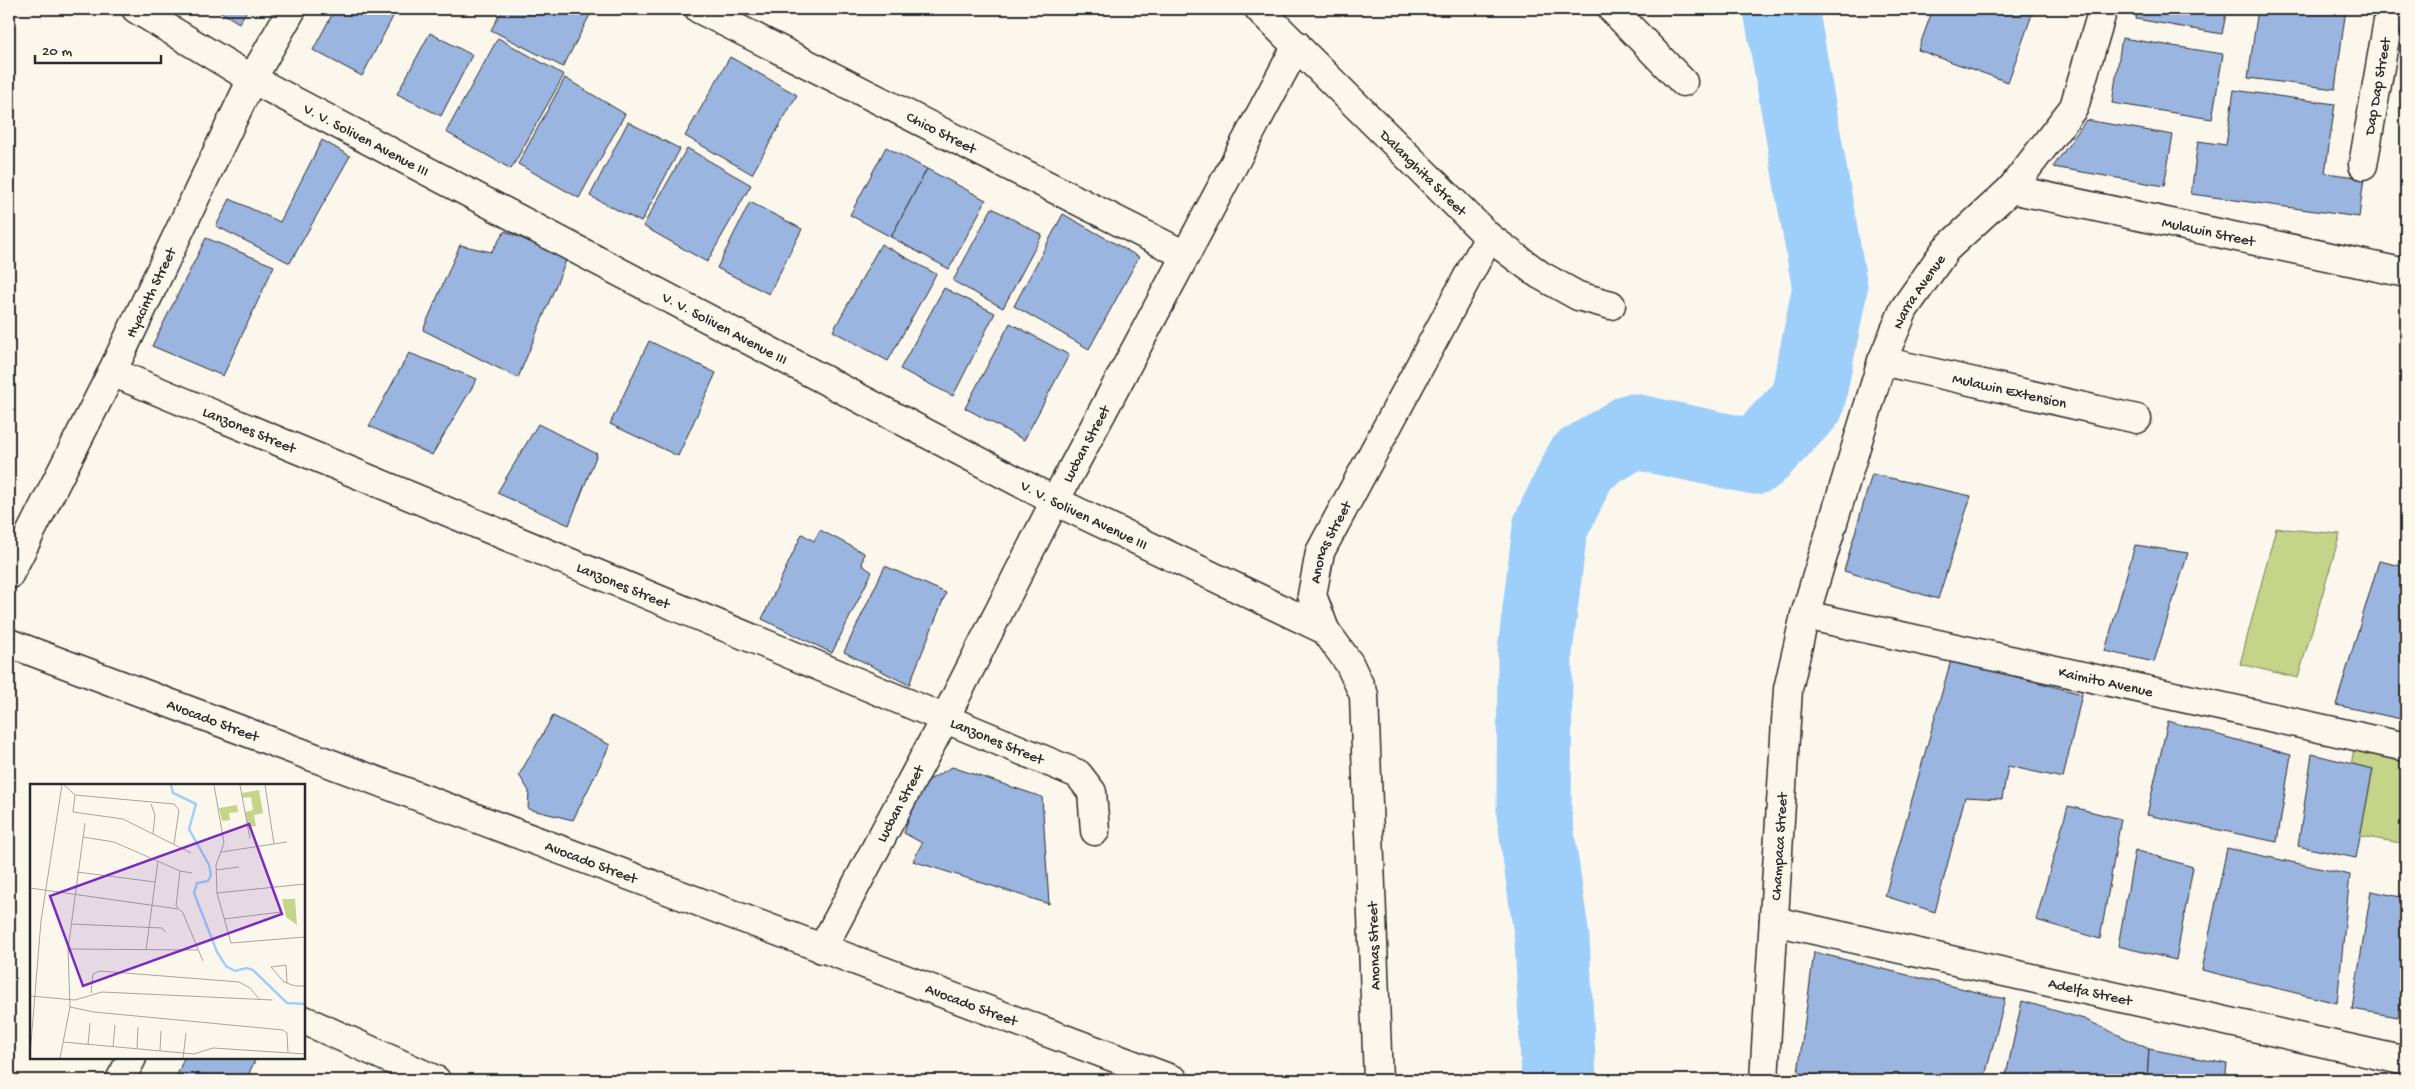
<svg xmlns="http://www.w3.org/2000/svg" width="2415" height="1089" font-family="'Gochi Hand',sans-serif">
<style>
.green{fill:#c5d488;stroke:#78805a}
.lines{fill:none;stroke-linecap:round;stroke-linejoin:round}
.river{stroke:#9ecefa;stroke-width:75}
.building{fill:#9bb5e1;stroke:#2b2b2b}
.minor-casing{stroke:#2b2b2b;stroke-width:31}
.minor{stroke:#fbf7ec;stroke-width:28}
.labels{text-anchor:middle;stroke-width:4;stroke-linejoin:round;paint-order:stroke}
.street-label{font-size:15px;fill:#2b2b2b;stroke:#fbf7ec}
.inset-river{fill:none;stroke:#9ecefa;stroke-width:2.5}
.inset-road{fill:none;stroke:#a8a59f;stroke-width:1}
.view{fill:#7b2cbf;fill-opacity:0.15;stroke:#7b2cbf;stroke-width:2.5}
.inset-edge{fill:none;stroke:#2b2b2b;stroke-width:2.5}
</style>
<rect width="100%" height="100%" fill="#fbf7ec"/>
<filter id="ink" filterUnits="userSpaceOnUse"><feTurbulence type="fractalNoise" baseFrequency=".02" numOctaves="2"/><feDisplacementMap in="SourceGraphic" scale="10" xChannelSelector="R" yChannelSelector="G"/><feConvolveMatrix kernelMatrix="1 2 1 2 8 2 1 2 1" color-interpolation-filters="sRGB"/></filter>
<g filter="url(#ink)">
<!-- green -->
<g class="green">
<polygon points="2276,528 2340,534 2298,678 2240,664"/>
<polygon points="2354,748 2406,759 2406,844 2339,832"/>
</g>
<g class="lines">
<!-- river -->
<polyline class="river" points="1559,1080 1552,939 1534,813 1535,651 1550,528 1582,462 1632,431 1755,457 1807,403 1830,288 1781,9"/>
</g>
<!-- building -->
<g class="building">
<polygon points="216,9 248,9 239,23"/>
<polygon points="335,9 397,9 362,76 313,50"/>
<polygon points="503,9 593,9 563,67 491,30"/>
<polygon points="1933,9 2034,9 2008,82 1918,50"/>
<polygon points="2137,9 2227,9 2222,34 2136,19"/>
<polygon points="2258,9 2346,9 2335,89 2248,78"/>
<polygon points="430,33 472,55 441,116 397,94"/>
<polygon points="498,38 564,75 511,169 446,132"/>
<polygon points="2122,38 2223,54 2212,119 2112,103"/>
<polygon points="730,57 797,95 752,174 685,136"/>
<polygon points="565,78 625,114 579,198 518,164"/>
<polygon points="2234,90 2335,104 2325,173 2364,178 2359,217 2191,194 2198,141 2226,145"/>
<polygon points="2086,120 2173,135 2164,186 2053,167"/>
<polygon points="628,122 680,149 641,222 590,196"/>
<polygon points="322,140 350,156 290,263 216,226 230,199 280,222"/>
<polygon points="886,147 927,169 891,237 850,215"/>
<polygon points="687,148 751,185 707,262 643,226"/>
<polygon points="927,169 986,200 949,269 891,237"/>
<polygon points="750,202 802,229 769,294 717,268"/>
<polygon points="992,208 1042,235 1003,308 953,281"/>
<polygon points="1063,214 1139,257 1089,349 1014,306"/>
<polygon points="505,231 567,258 518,378 423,330 460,245 491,252"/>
<polygon points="206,238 274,266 223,376 152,346"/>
<polygon points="881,244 936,274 888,361 833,331"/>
<polygon points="944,288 995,313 953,396 900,369"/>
<polygon points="1010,323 1069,355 1024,440 965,408"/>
<polygon points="649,341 716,373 678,456 610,424"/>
<polygon points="409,353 477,379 432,455 369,426"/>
<polygon points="538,424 597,454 569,525 497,493"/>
<polygon points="1872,474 1971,496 1938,599 1844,571"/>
<polygon points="820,530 864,553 862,565 872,572 832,653 762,619 802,534 814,541"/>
<polygon points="2135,545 2188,553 2154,662 2105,651"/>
<polygon points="2379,561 2406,567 2406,696 2401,719 2336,705"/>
<polygon points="885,566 946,593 909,685 844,652"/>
<polygon points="1951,660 2082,694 2063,778 2008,766 2002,799 1965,797 1935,912 1885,896"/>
<polygon points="553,716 610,745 573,820 528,809 529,791 519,775"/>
<polygon points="2168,721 2291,755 2277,842 2147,815"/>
<polygon points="2312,754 2373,769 2356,858 2298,846"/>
<polygon points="952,767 1042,797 1049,904 913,861 922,843 904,833 920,785"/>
<polygon points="2068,806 2121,819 2100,939 2036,920"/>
<polygon points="2227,848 2350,875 2337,1003 2202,970"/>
<polygon points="2135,850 2193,867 2176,960 2118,946"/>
<polygon points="2371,891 2406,898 2406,994 2402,993 2398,1017 2352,1009"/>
<polygon points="1814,952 2005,999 1984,1080 1833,1080 1798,1073"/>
<polygon points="2022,1001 2084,1019 2149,1049 2147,1080 2005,1080"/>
<polygon points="2149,1049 2227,1064 2225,1080 2147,1080"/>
<polygon points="184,1058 256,1058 246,1080 175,1080"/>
</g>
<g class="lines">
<!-- minor casing -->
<g class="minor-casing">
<g id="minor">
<path id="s1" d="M136,9L252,79L1055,501L1325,630"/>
<path id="s2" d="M699,9L1185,255"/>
<path id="s3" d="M1259,9L1489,237L1540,275L1578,296L1611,305"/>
<polyline points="1612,9 1683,82"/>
<path id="s4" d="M2363,165L2390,9"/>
<path id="s5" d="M2011,189L2406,273"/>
<path id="s6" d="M1882,361L2137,419"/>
<path id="s7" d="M112,372L1078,774L1092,792L1095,831"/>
<path id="s8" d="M9,575L112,372L252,79L292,9"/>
<path id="s9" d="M1805,615L2406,747"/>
<path id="s10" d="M9,643L1174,1080"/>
<path id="s11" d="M1774,921L2406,1061"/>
<path id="s12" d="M822,949L944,720L1055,501L1297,45"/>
<polyline points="304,1020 436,1080"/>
<polyline points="120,1080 132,1058"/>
<path id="s13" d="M1378,1080L1364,695L1349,663L1325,630L1312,595L1320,552L1489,237"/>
<path id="s14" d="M1764,1080L1788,689L1805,615L1882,361L1904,309L1946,249L2011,189L2074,107L2103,9"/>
</g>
</g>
<!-- minor -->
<use href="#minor" class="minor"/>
</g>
</g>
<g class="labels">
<!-- street labels -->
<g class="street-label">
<text dy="5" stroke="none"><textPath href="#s4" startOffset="80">Dap Dap Street</textPath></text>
<text dy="5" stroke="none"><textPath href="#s2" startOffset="272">Chico Street</textPath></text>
<text dy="5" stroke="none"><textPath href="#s1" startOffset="265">V. V. Soliven Avenue III</textPath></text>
<text dy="5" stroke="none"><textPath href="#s3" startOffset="232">Dalanghita Street</textPath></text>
<text dy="5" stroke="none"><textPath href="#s5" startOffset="202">Mulawin Street</textPath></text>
<text dy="5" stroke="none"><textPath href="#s8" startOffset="316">Hyacinth Street</textPath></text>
<text dy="5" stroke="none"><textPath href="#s14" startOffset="812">Narra Avenue</textPath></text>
<text dy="5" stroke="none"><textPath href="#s1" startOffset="670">V. V. Soliven Avenue III</textPath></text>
<text dy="5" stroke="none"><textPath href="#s6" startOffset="131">Mulawin Extension</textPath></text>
<text dy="5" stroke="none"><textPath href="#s7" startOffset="149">Lanzones Street</textPath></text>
<text dy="5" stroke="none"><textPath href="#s12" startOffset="570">Lucban Street</textPath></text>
<text dy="5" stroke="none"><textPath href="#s1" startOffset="1075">V. V. Soliven Avenue III</textPath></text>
<text dy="5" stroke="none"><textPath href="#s13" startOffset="555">Anonas Street</textPath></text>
<text dy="5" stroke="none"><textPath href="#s7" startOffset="554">Lanzones Street</textPath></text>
<text dy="5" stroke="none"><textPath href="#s9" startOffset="308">Kaimito Avenue</textPath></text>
<text dy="5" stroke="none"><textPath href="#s10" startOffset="218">Avocado Street</textPath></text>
<text dy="5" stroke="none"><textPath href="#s7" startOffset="959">Lanzones Street</textPath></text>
<text dy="5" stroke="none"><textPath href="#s12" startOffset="165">Lucban Street</textPath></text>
<text dy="5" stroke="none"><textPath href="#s14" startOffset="234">Champaca Street</textPath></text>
<text dy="5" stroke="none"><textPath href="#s10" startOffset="622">Avocado Street</textPath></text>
<text transform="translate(1373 946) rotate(-92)" y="5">Anonas Street</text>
<text dy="5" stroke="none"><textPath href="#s11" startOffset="324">Adelfa Street</textPath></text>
<text dy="5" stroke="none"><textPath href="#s10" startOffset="1028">Avocado Street</textPath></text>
</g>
</g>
<!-- overview -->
<g transform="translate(30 784)">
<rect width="275" height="275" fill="#fbf7ec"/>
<path d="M229,6L233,29L224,31L226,42L218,43L215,28L223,26L221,13L213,14L212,9ZM207,21L208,28L199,29L200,36L192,37L189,24ZM252,115H265L267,141L256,133Z" fill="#c5d488"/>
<path class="inset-river" d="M141,1L143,9L166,20L159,45L179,81L181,91L178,97L167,99L164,109L187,168L196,182L205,187L217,184L223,186L257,219L275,220"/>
<path class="inset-road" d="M34,1L45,11L144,20L149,26L144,60M184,1L194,59L186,81L187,109L201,159L275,153M210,1L220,55M235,1L244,60M45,11L43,28L93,35L161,69M121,20L125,31L123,50M53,53L84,58L150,87L162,89M191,68L257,58M186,86L209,83M150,87L146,122L153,129L173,177M47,88L125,98M0,104L148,125M187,109L275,100M194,135L251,128M41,140L132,144L135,148M38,165L168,166M116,166L128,77M257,199L256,181L241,183L254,198L257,199L262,201L267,202H275M61,209L63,190L70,187L209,198L220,204L230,216M0,212L45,216L72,208L242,216M40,223L64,228L253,246L257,249L258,269M33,258L164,270L183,264L275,270M58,261L60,239M83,263L85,241M107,264L108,243M130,266L131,247M0,271L11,137L32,1M30,274L40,223L38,165L55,39M153,274L156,249"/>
<path class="view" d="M219,40L252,130L53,202L20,112Z"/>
<rect width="275" height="275" class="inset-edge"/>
</g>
<!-- margin -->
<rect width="2415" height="1089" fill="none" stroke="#fbf7ec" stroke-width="30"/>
<rect x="15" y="15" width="2385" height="1059" fill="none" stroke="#2b2b2b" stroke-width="2" filter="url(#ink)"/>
<!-- scale -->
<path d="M35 55v8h126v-8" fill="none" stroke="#2b2b2b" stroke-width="2.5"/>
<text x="42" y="55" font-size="15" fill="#2b2b2b" stroke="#fbf7ec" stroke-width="4" paint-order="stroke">20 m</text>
</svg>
